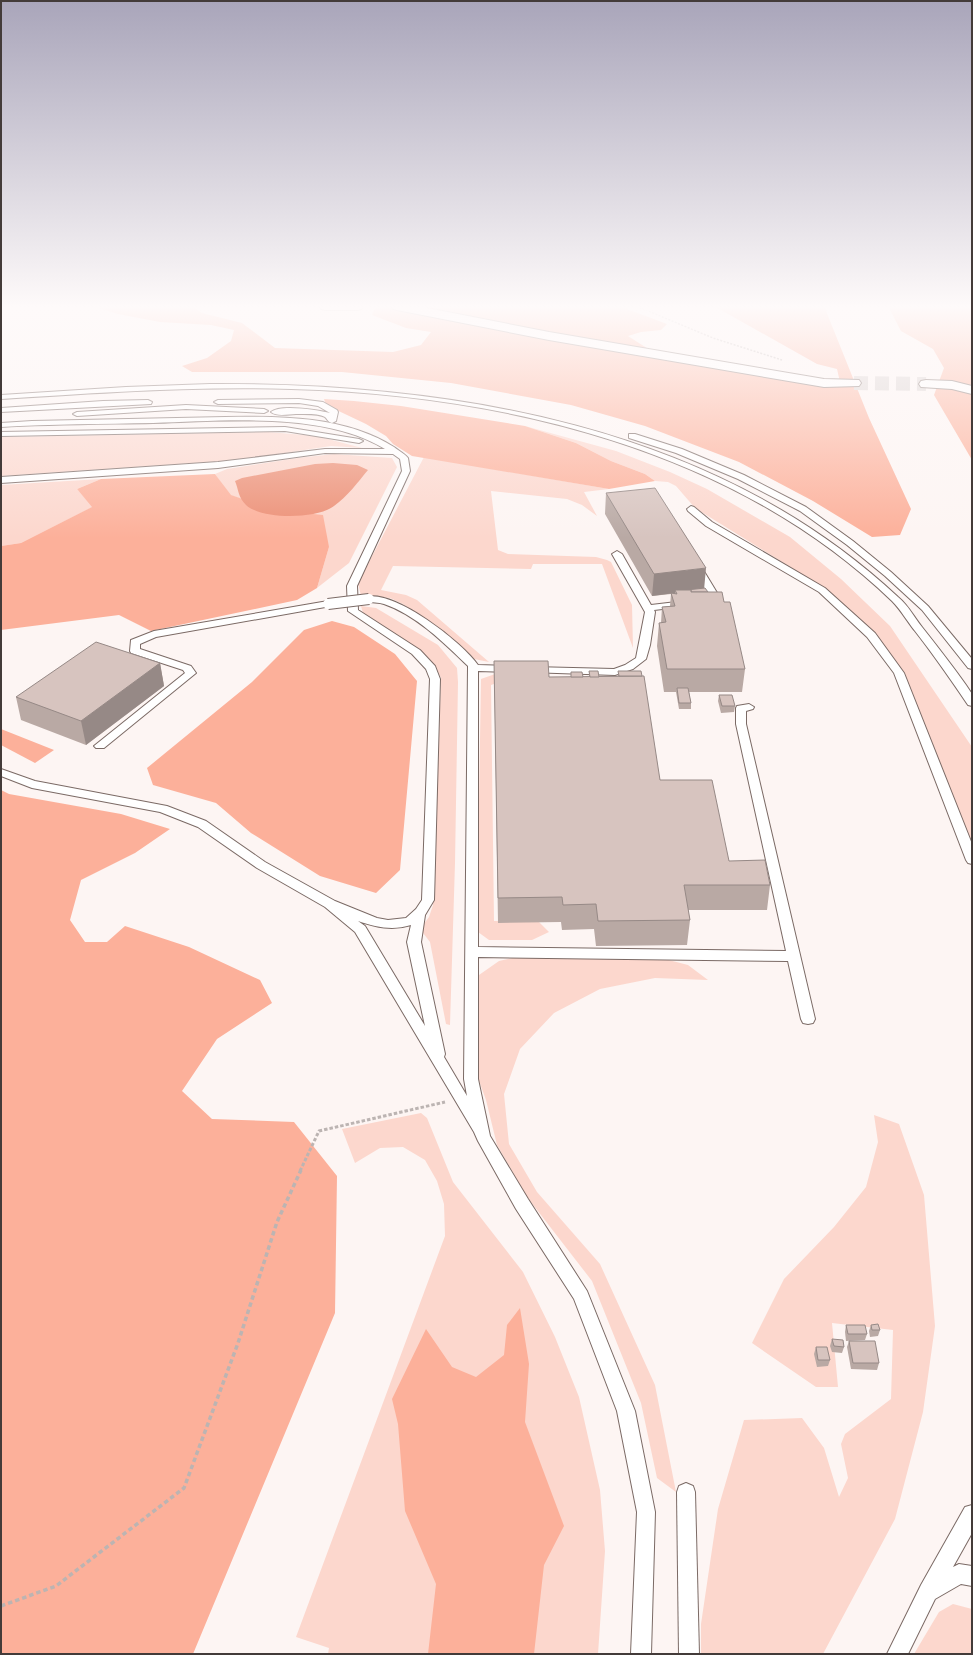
<svg xmlns="http://www.w3.org/2000/svg" width="973" height="1655" font-family="'Nunito Sans',sans-serif">
<style>
.green{fill:#fcd7cd}
.forest{fill:#fcb09a}
.water{fill:#ec8f75}
.lines{fill:none;stroke-linecap:round;stroke-linejoin:round}
.street-tunnel{stroke:#d8d0ce;stroke-width:14;stroke-dasharray:14 7;stroke-linecap:butt}
.lane-casing{stroke:#7b6a65;stroke-width:2}
.street-casing{stroke:#7b6a65;stroke-width:2}
.path-far2{stroke:#bcb4b2;stroke-width:1.5;stroke-dasharray:2 1.5;stroke-linecap:butt}
.path-far1{stroke:#bcb4b2;stroke-width:3;stroke-dasharray:3.5 2;stroke-linecap:butt}
.path{stroke:#bcb4b2;stroke-width:3.5;stroke-dasharray:4.5 3;stroke-linecap:butt}
.lane{fill:#fff;fill-rule:evenodd}
.street{fill:#fff;fill-rule:evenodd}
.lane-bridge-casing{stroke:#7b6a65;stroke-width:12;stroke-linecap:butt}
.lane-bridge{stroke:#fff;stroke-width:10}
.wall{fill:#b9a9a4}
.shaded-wall{fill:#968986}
.building{fill:#d7c4bf;stroke:#968986}
</style>
<rect width="100%" height="100%" fill="#fdf5f3"/>
<!-- green -->
<g class="green">
<polygon points="525,426 616,451 670,472 707,489 790,537 841,579 890,626 972,747 972,843 905,674 877,635 826,589 695,508 676,486 668,482 655,481 645,474 611,461 576,443"/>
<polygon points="268,432 317,436 362,448 331,446 239,460 1,476 1,437"/>
<polygon points="334,454 392,458 397,467 349,563 317,588 329,547 275,510 230,495 215,474 227,469 297,458"/>
<polygon points="424,457 609,489 584,492 597,516 582,505 567,499 491,491 498,550 508,554 596,557 607,560 611,562 632,605 633,648 602,564 533,564 531,569 393,566 381,590 406,595 417,600 489,662 474,659 462,649 403,604 390,598 361,596 358,583"/>
<polygon points="101,479 77,489 93,507 21,543 1,546 1,485"/>
<polygon points="361,606 376,608 438,645 457,668 458,682 455,863 450,1025 446,1024 430,942 420,929 429,917 433,905 441,678 435,666 369,619 363,613"/>
<polygon points="498,673 497,683 491,685 494,921 539,922 549,932 532,940 489,940 478,932 477,923 481,679"/>
<polygon points="517,957 657,957 688,965 708,980 655,978 600,989 554,1013 520,1049 504,1094 509,1144 537,1192 600,1264 655,1385 676,1492 657,1478 641,1403 592,1281 527,1197 497,1145 486,1100 478,1078 479,975 499,961"/>
<polygon points="421,1113 427,1118 453,1182 523,1272 555,1337 579,1397 600,1490 605,1551 598,1654 328,1654 329,1648 296,1637 445,1236 444,1204 437,1181 425,1160 403,1147 380,1148 355,1163 342,1129"/>
<polygon points="874,1115 899,1124 924,1195 935,1326 923,1412 895,1519 823,1654 701,1654 701,1624 718,1509 744,1420 802,1418 824,1448 839,1497 848,1478 841,1444 845,1434 891,1399 893,1330 832,1323 838,1387 816,1387 752,1343 784,1279 834,1227 866,1187 878,1142"/>
<polygon points="953,1604 972,1609 972,1654 914,1654 939,1612"/>
</g>
<!-- forest -->
<g class="forest">
<polygon points="93,306 192,306 202,313 242,323 275,348 393,352 421,345 431,332 406,328 372,315 376,306 619,306 667,324 661,330 641,332 628,336 653,352 675,358 840,382 837,369 817,364 714,306 824,306 869,418 911,509 900,535 872,537 813,501 739,462 645,426 571,405 451,383 342,372 192,372 182,366 207,358 231,341 234,330 211,325 160,322 118,314"/>
<polygon points="888,306 972,306 972,460 934,395 944,368 933,349 901,331"/>
<polygon points="324,399 354,401 401,406 525,426 576,443 611,461 645,474 655,481 609,489 412,456 393,444 386,436 366,424 326,405"/>
<polygon points="215,474 231,495 275,510 323,515 329,547 317,588 297,600 151,631 119,615 1,630 1,546 21,543 92,507 77,489 101,479"/>
<polygon points="332,621 354,627 395,654 417,681 400,870 376,893 320,876 251,833 216,803 153,785 147,768 252,682 304,630"/>
<polygon points="1,729 54,750 35,763 1,745"/>
<polygon points="1,790 9,794 121,814 170,829 135,853 81,880 70,920 85,942 107,942 125,926 189,947 260,980 272,1003 217,1039 182,1091 212,1119 294,1122 337,1176 335,1313 193,1654 1,1654"/>
<polygon points="520,1308 529,1364 525,1422 564,1526 544,1565 534,1654 428,1654 436,1584 405,1511 398,1424 392,1399 426,1329 452,1367 476,1377 504,1355 507,1325"/>
</g>
<!-- water -->
<path class="water" d="M333,463L357,465L368,470C358,482 347,497 334,506C318,519 262,520 246,505C238,497 239,491 235,481L242,478L315,464Z"/>
<g class="lines">
<!-- street-tunnel -->
<polyline class="street-tunnel" points="854,383 926,384"/>
<!-- lane casing -->
<g class="lane-casing">
<g id="lane">
<path d="M210,384C453,383 714,425 898,597C908,605 914,617 922,627C937,646 952,665 966,685L972,694V706L968,705C951,680 934,655 915,631C907,621 901,610 892,601C734,449 504,395 291,389C194,386 98,393 1,399V395L126,387Z"/>
<path d="M299,399L323,402L337,410L338,412L336,421L332,423C328,422 328,420 325,417C319,413 304,414 296,414C289,414 277,417 271,412C280,404 318,410 330,413L318,406L299,403L218,404L214,402L218,400Z"/>
<polygon points="148,400 152,402 151,404 1,412 1,408 103,401"/>
<polygon points="186,405 264,409 268,411 264,413 186,409 77,416 73,414 77,412"/>
<path d="M225,417C281,416 345,416 394,447C399,451 404,453 408,458L410,471L357,586L358,610L420,650L435,666L440,679L434,900L425,915L421,942L445,1054L444,1057L467,1096L464,1079L468,666C443,642 416,615 384,604C378,602 372,603 366,601L364,599L366,597C395,590 462,642 478,665L510,666L515,669L510,672L478,671V947L786,951L736,724V708L737,706L749,704L754,707L753,709L746,711V724L815,1019L813,1023L808,1024L803,1023L801,1019L788,961L478,957V1079L490,1136L528,1199L587,1291L635,1411L655,1512L651,1654H631L637,1512L617,1411L574,1299L516,1209L478,1141L474,1132L355,932L325,907L257,868L198,827L160,812L32,788L1,776V769L35,781L167,806L206,821L265,862L335,901L377,918L388,920L406,918L416,909L422,900L430,679L426,669L412,654L348,611L347,586L402,471L400,459L393,454L325,453L218,468L1,483V477L218,462L325,449H385C324,411 223,421 153,423C102,424 52,424 1,427V423L32,421ZM358,921C376,927 392,931 411,925L407,942L425,1026L365,926Z"/>
<polygon points="285,427 359,439 363,441 359,443 285,431 1,436 1,432"/>
<polygon points="629,434 635,434 682,449 744,475 806,507 853,541 891,572 928,606 972,659 972,669 968,668 922,610 885,576 847,545 800,511 738,479 676,453 629,438"/>
<polygon points="691,506 694,507 712,522 825,588 875,633 904,673 972,844 972,864 968,863 966,860 894,673 867,637 819,592 706,526 688,511 687,509"/>
<polygon points="617,551 622,554 651,605 685,601 690,604 688,606 654,610 655,612 650,645 646,659 633,669 615,675 528,672 527,670 528,668 532,667 614,669 625,665 636,658 645,612 612,554"/>
<polygon points="697,565 702,568 722,601 720,603 714,603 712,601 692,568"/>
<polygon points="328,601 331,602 333,604 331,606 156,637 140,644 140,649 191,666 196,673 104,748 96,748 94,746 185,673 183,670 131,653 130,651 131,640 154,631"/>
<polygon points="686,1483 693,1486 695,1492 699,1654 679,1654 677,1492 679,1486"/>
<polygon points="972,1505 972,1533 953,1567 959,1564 972,1566 972,1586 961,1584 935,1599 908,1654 887,1654 921,1585 965,1507"/>
</g>
</g>
<!-- street casing -->
<g class="street-casing">
<g id="street">
<polygon points="319,306 363,306 361,309 357,310 325,310 321,309"/>
<polygon points="391,306 417,306 549,332 824,379 859,380 861,383 859,386 824,387 549,340 397,310 393,309"/>
<polygon points="926,380 952,381 972,386 972,394 952,389 921,387 919,384 921,381"/>
</g>
</g>
<!-- path-far2 -->
<polyline class="path-far2" points="636,306 713,338 782,360"/>
<!-- path-far1 -->
<polyline class="path-far1" points="300,1171 319,1131 445,1102"/>
<!-- path -->
<polyline class="path" points="1,1606 56,1586 184,1488 238,1343 277,1222 301,1170"/>
<!-- lane -->
<use href="#lane" class="lane"/>
<!-- street -->
<use href="#street" class="street"/>
<!-- lane-bridge casing -->
<g class="lane-bridge-casing">
<polyline id="lane-bridge" points="328,604 369,599"/>
</g>
<!-- lane-bridge -->
<use href="#lane-bridge" class="lane-bridge"/>
</g>
<!-- wall -->
<g class="wall">
<polygon points="606,493 704,588 708,592 724,602 745,669 742,692 689,692 691,703 691,709 679,709 676,692 664,692 657,646 659,623 661,623 662,607 670,606 671,594 652,596 605,514"/>
<polygon points="494,661 549,677 571,677 571,672 583,677 589,677 589,671 599,677 618,676 618,671 660,780 729,861 770,885 767,910 688,910 690,920 687,945 596,946 594,929 562,930 561,922 498,923"/>
<polygon points="160,663 164,686 86,745 21,720 16,697"/>
<polygon points="719,695 735,706 734,712 721,713 718,701"/>
<polygon points="846,1325 867,1334 865,1340 846,1341 845,1332"/>
<polygon points="871,1325 880,1330 878,1336 870,1337 869,1331"/>
<polygon points="832,1339 844,1347 842,1353 832,1352 830,1346"/>
<polygon points="849,1341 879,1363 877,1370 851,1369 847,1347"/>
<polygon points="816,1347 830,1360 828,1366 817,1367 814,1354"/>
</g>
<!-- shaded-wall -->
<g class="shaded-wall">
<polygon points="706,568 704,590 675,590 675,593 652,596 654,574"/>
<polygon points="160,663 164,686 86,745 81,721"/>
</g>
<!-- building -->
<g class="building">
<polygon points="655,488 706,568 654,574 606,493"/>
<polygon points="705,588 708,592 691,592 691,590 686,590"/>
<polygon points="675,590 691,590 691,592 722,592 724,602 730,602 745,669 667,669 659,623 666,622 662,607 675,606 671,593 677,594"/>
<polygon points="96,642 160,663 81,721 16,697"/>
<polygon points="494,661 548,661 549,677 644,676 660,780 712,780 729,861 765,860 770,885 684,885 690,920 598,921 596,904 563,905 562,897 498,898"/>
<polygon points="589,671 598,671 599,677 590,677"/>
<polygon points="618,671 641,671 642,676 619,676"/>
<polygon points="571,672 582,672 583,677 571,677"/>
<polygon points="677,688 688,688 691,703 679,703"/>
<polygon points="719,695 732,695 735,706 722,706"/>
<polygon points="878,1324 880,1330 872,1330 871,1325"/>
<polygon points="846,1325 865,1325 867,1334 848,1334"/>
<polygon points="832,1339 843,1340 844,1347 834,1346"/>
<polygon points="849,1341 875,1341 879,1363 853,1363"/>
<polygon points="816,1347 827,1347 830,1360 818,1360"/>
</g>
<!-- sky -->
<linearGradient id="sky" x2="0" y2="1"><stop stop-color="#a9a5ba"/><stop offset="0.57" stop-color="#fefafa"/><stop offset="1" stop-color="#fefafa" stop-opacity="0"/></linearGradient>
<rect width="973" height="538" fill="url(#sky)"/>
<!-- border -->
<rect width="973" height="1655" fill="none" stroke="#433b39" stroke-width="4"/>
</svg>
